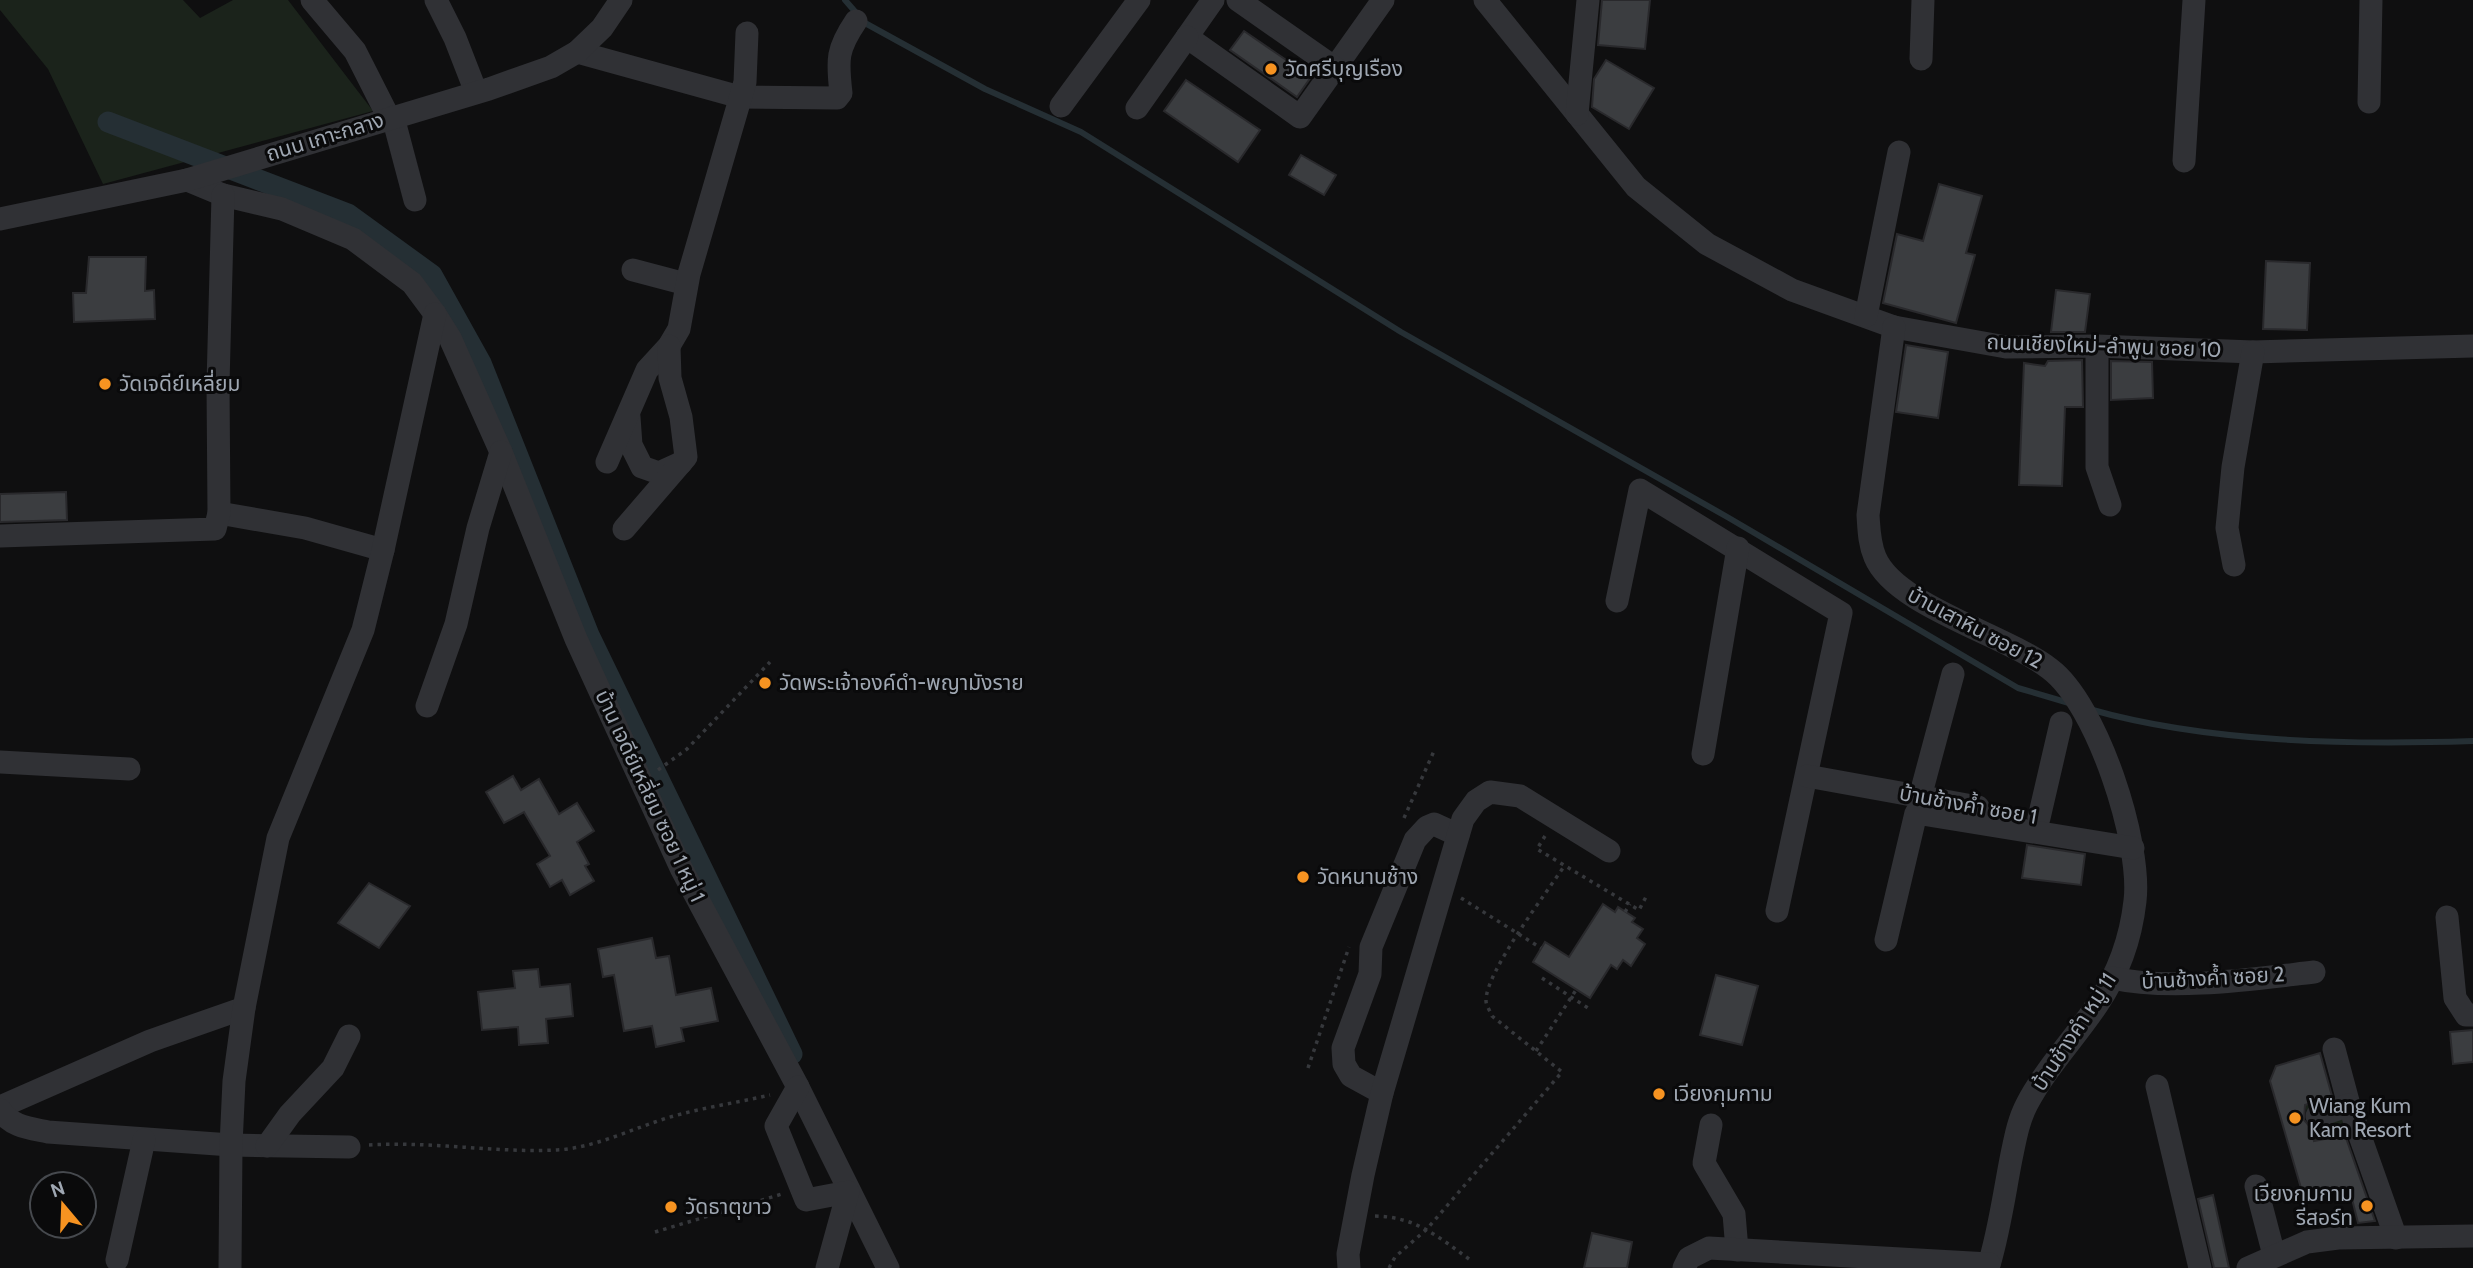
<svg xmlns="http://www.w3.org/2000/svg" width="2473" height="1268" font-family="Cabin,'Noto Sans Thai',sans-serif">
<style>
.green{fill:#1b231b}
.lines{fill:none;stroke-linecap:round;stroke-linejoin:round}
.stream{stroke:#252f34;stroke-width:6}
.canal{stroke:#252f34;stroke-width:21}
.building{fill:#3b3d40;stroke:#29292c;stroke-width:2}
.path{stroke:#36383c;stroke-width:3.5;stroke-dasharray:3.5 5;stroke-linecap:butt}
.minor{stroke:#303135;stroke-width:23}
.poi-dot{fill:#f69321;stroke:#0a0a0b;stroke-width:2.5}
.labels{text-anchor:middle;stroke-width:6;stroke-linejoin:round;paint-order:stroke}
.poi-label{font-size:21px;fill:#9fa7b2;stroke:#0a0a0b;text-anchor:start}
.street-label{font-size:21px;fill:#9fa7b2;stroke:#0a0a0b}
</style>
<rect width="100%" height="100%" fill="#0f0f10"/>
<!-- green -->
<g class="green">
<polygon points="0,0 183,0 200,18 233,0 288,0 373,111 103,184 48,69 0,10"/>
<polygon points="2322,1099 2358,1132 2314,1141 2305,1105"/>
</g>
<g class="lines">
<!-- stream -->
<g class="stream">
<polyline points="845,0 865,23 985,89 1081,132 1401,332 1729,518 2018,688 2069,703"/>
<path d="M2089,709C2208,743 2350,745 2473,741"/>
</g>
<!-- canal -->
<polyline class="canal" points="108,122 348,214 432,275 481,363 589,635 792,1054"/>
</g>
<!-- building -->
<g class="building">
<polygon points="1602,0 1650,0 1645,49 1598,45"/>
<polygon points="1244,31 1311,77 1297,97 1230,50"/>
<polygon points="1606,60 1654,88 1629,129 1592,107 1594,79"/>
<polygon points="1186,80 1260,130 1238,162 1164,111"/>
<polygon points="1301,155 1336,175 1324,195 1289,175"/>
<polygon points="1939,184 1982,196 1966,253 1975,255 1956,323 1883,303 1897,234 1923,241"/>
<polygon points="89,257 146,257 145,291 154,290 155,319 74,322 73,293 86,293"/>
<polygon points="2266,261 2310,263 2307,330 2263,329"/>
<polygon points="2056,290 2090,294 2085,332 2051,332"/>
<polygon points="1906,345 1948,352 1938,418 1896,412"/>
<polygon points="2082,360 2083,407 2065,407 2062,486 2019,485 2024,363 2045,366 2048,361"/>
<polygon points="2111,361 2152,362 2153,398 2111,400"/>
<polygon points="66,492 67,520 0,522 0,494"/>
<polygon points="513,776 521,790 539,779 559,814 577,803 594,831 577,842 589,864 585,866 594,881 570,895 562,880 550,887 537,864 550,856 524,812 504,823 486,792"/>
<polygon points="2027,845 2085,854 2081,885 2022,878"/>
<polygon points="369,883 410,906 379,948 338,923"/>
<polygon points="1603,904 1615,912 1618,907 1635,918 1632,922 1643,929 1637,938 1645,944 1631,966 1623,960 1617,969 1611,965 1590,998 1533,962 1545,942 1569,957"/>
<polygon points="652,938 656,958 669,956 676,995 711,988 718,1021 681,1028 684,1041 656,1047 652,1026 624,1031 614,975 603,977 598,949"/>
<polygon points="538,969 540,987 570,984 573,1016 546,1019 548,1043 519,1045 518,1027 482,1030 478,992 515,988 513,971"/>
<polygon points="1716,975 1758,986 1742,1045 1700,1035"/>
<polygon points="2473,1030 2473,1062 2453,1064 2450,1032"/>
<polygon points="2320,1053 2332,1096 2305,1105 2304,1120 2311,1128 2314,1141 2345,1135 2375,1221 2358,1223 2349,1187 2303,1195 2270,1081 2276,1066"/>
<polygon points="2213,1195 2229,1268 2214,1268 2198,1199"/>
<polygon points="1592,1233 1632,1242 1627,1268 1584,1268"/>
</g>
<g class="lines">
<!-- path -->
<g class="path">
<polyline points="658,770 687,749 770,662"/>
<polyline points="1404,818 1434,751"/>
<polyline points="1545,836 1537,849 1639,910 1647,895"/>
<polyline points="1461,898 1541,948"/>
<polyline points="1625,912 1630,904"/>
<polyline points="1542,978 1591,1010"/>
<polyline points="1536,1051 1576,990"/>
<polyline points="1308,1068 1349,947"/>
<path d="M369,1145C432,1141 494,1153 557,1150C591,1148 623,1133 655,1122C691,1109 732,1104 770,1095"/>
<path d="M1375,1216C1416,1217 1437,1236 1469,1259"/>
<polyline points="655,1232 782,1194"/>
<path d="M1389,1268L1395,1257L1427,1229L1562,1072L1492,1016C1490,1011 1486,1005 1486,1001C1485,973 1547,892 1565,865"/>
</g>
<!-- minor -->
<g class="minor">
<polyline points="312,0 355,51 389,118"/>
<polyline points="436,0 455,38 476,92"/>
<polyline points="1213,0 1187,37 1300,117 1383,0"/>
<polyline points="1238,0 1335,68"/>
<polyline points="1485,0 1636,187 1707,244 1792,290 1894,327 2006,347 2097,346 2253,352 2473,346"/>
<path d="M577,52L740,97L837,98L841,93C837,59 837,49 856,21"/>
<polyline points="1921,59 1923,0"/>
<polyline points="2369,102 2371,0"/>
<polyline points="1061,106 1139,0"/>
<polyline points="1137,108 1187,37"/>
<polyline points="1577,114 1588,0"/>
<polyline points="393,117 415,200"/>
<polyline points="2184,161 2194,0"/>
<polyline points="187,180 223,195 282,209 353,239 412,283 435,314 450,338 501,452 576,639 681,868 798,1087 888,1268"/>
<polyline points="0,219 187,180 489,89 551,67 577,52 602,28 621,0"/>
<polyline points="633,270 686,284"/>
<polyline points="1866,316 1899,152"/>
<path d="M1894,327L1868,515C1869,529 1869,543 1875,557C1895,606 2007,635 2050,669C2097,704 2142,843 2135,901C2131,937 2118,974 2097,1005C2075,1038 2046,1068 2027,1104C2018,1121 2015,1140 2011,1159C2004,1195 1999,1233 1988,1268"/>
<polyline points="2097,346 2097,467 2110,505"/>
<polyline points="629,417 631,445 642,467 659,473 681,463"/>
<polyline points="607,462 647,370 669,346 679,329 689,274 745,82 747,33"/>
<polyline points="219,513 305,528 383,550"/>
<polyline points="624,529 686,457 681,417 670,378 669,346"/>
<polyline points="0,536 215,529 219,513 218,384 223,195"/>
<polyline points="2234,565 2227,528 2233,467 2253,352"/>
<polyline points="1617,601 1640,490 1841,613 1777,911"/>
<polyline points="427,706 456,624 478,528 501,452"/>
<polyline points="1703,754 1738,548"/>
<polyline points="0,762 129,769"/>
<polyline points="1807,776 1978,807"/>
<polyline points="1920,797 1953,674"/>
<polyline points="2039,818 2061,723"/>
<polyline points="2447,917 2455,998 2466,1015 2473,1015"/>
<polyline points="1886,940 1916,813 2133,848"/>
<path d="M2112,978C2172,991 2253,979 2314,972"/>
<polyline points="2334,1049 2349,1105 2396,1238"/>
<polyline points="2157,1086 2200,1268"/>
<polyline points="798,1087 776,1126 806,1200 848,1192 827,1268"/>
<polyline points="1382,1093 1351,1076 1344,1064 1343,1048 1370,974 1371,947 1415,840 1427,827 1434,824 1458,835"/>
<polyline points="0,1107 150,1041 244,1008"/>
<path d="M0,1110C12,1127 29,1128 48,1132L231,1145L349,1147"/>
<polyline points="2317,1116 2349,1105"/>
<polyline points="1711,1125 1704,1163 1734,1214 1737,1250"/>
<polyline points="267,1146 290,1114 333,1068 349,1036"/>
<polyline points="2256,1186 2274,1255"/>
<polyline points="117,1260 144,1140"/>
<polyline points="230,1268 231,1145 234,1081 244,1008 278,838 363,630 383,550 435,314"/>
<polyline points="1349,1268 1348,1254 1363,1175 1382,1093 1463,819 1476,801 1490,792 1520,796 1609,851"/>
<polyline points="1684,1268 1689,1258 1709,1248 1989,1264"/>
<polyline points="2248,1268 2307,1242 2338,1238 2473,1236"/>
</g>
</g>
<!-- markers -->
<g class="poi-dot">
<circle cx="1271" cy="69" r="7"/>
<circle cx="105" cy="384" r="7"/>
<circle cx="765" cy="683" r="7"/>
<circle cx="1303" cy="877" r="7"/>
<circle cx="1659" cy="1094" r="7"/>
<circle cx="2295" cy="1118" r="7"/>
<circle cx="2367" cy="1206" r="7"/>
<circle cx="671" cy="1207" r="7"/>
</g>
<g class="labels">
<!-- poi labels -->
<g class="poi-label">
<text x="1285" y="76">วัดศรีบุญเรือง</text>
<text x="119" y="391">วัดเจดีย์เหลี่ยม</text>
<text x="779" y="690">วัดพระเจ้าองค์ดำ-พญามังราย</text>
<text x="1317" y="884">วัดหนานช้าง</text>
<text x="1673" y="1101">เวียงกุมกาม</text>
<text x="2309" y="1113">Wiang Kum<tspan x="2309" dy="24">Kam Resort</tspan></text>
<text x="2353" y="1201" text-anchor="end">เวียงกุมกาม<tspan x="2353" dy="24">รีสอร์ท</tspan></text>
<text x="685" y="1214">วัดธาตุขาว</text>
</g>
<!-- street labels -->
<g class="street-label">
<text transform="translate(325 137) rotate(-17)" y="7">ถนน เกาะกลาง</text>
<text transform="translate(2104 346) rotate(2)" y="7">ถนนเชียงใหม่-ลำพูน ซอย 10</text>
<text transform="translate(1975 628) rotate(28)" y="7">บ้านเสาหิน ซอย 12</text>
<text transform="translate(650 796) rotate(65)" y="7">บ้าน เจดีย์เหลี่ยม ซอย 1 หมู่ 1</text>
<text transform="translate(1968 805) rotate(10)" y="7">บ้านช้างค้ำ ซอย 1</text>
<text transform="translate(2213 978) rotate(-3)" y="7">บ้านช้างค้ำ ซอย 2</text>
<text transform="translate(2074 1032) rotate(-57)" y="7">บ้านช้างคำ หมู่ 11</text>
</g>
</g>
<!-- north arrow -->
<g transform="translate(63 1205) rotate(341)"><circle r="33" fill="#0a0a0b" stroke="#46494e" stroke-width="2"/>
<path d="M0-5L12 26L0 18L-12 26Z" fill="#f69321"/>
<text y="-10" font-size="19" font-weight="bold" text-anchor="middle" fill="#9fa7b2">N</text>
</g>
</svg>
